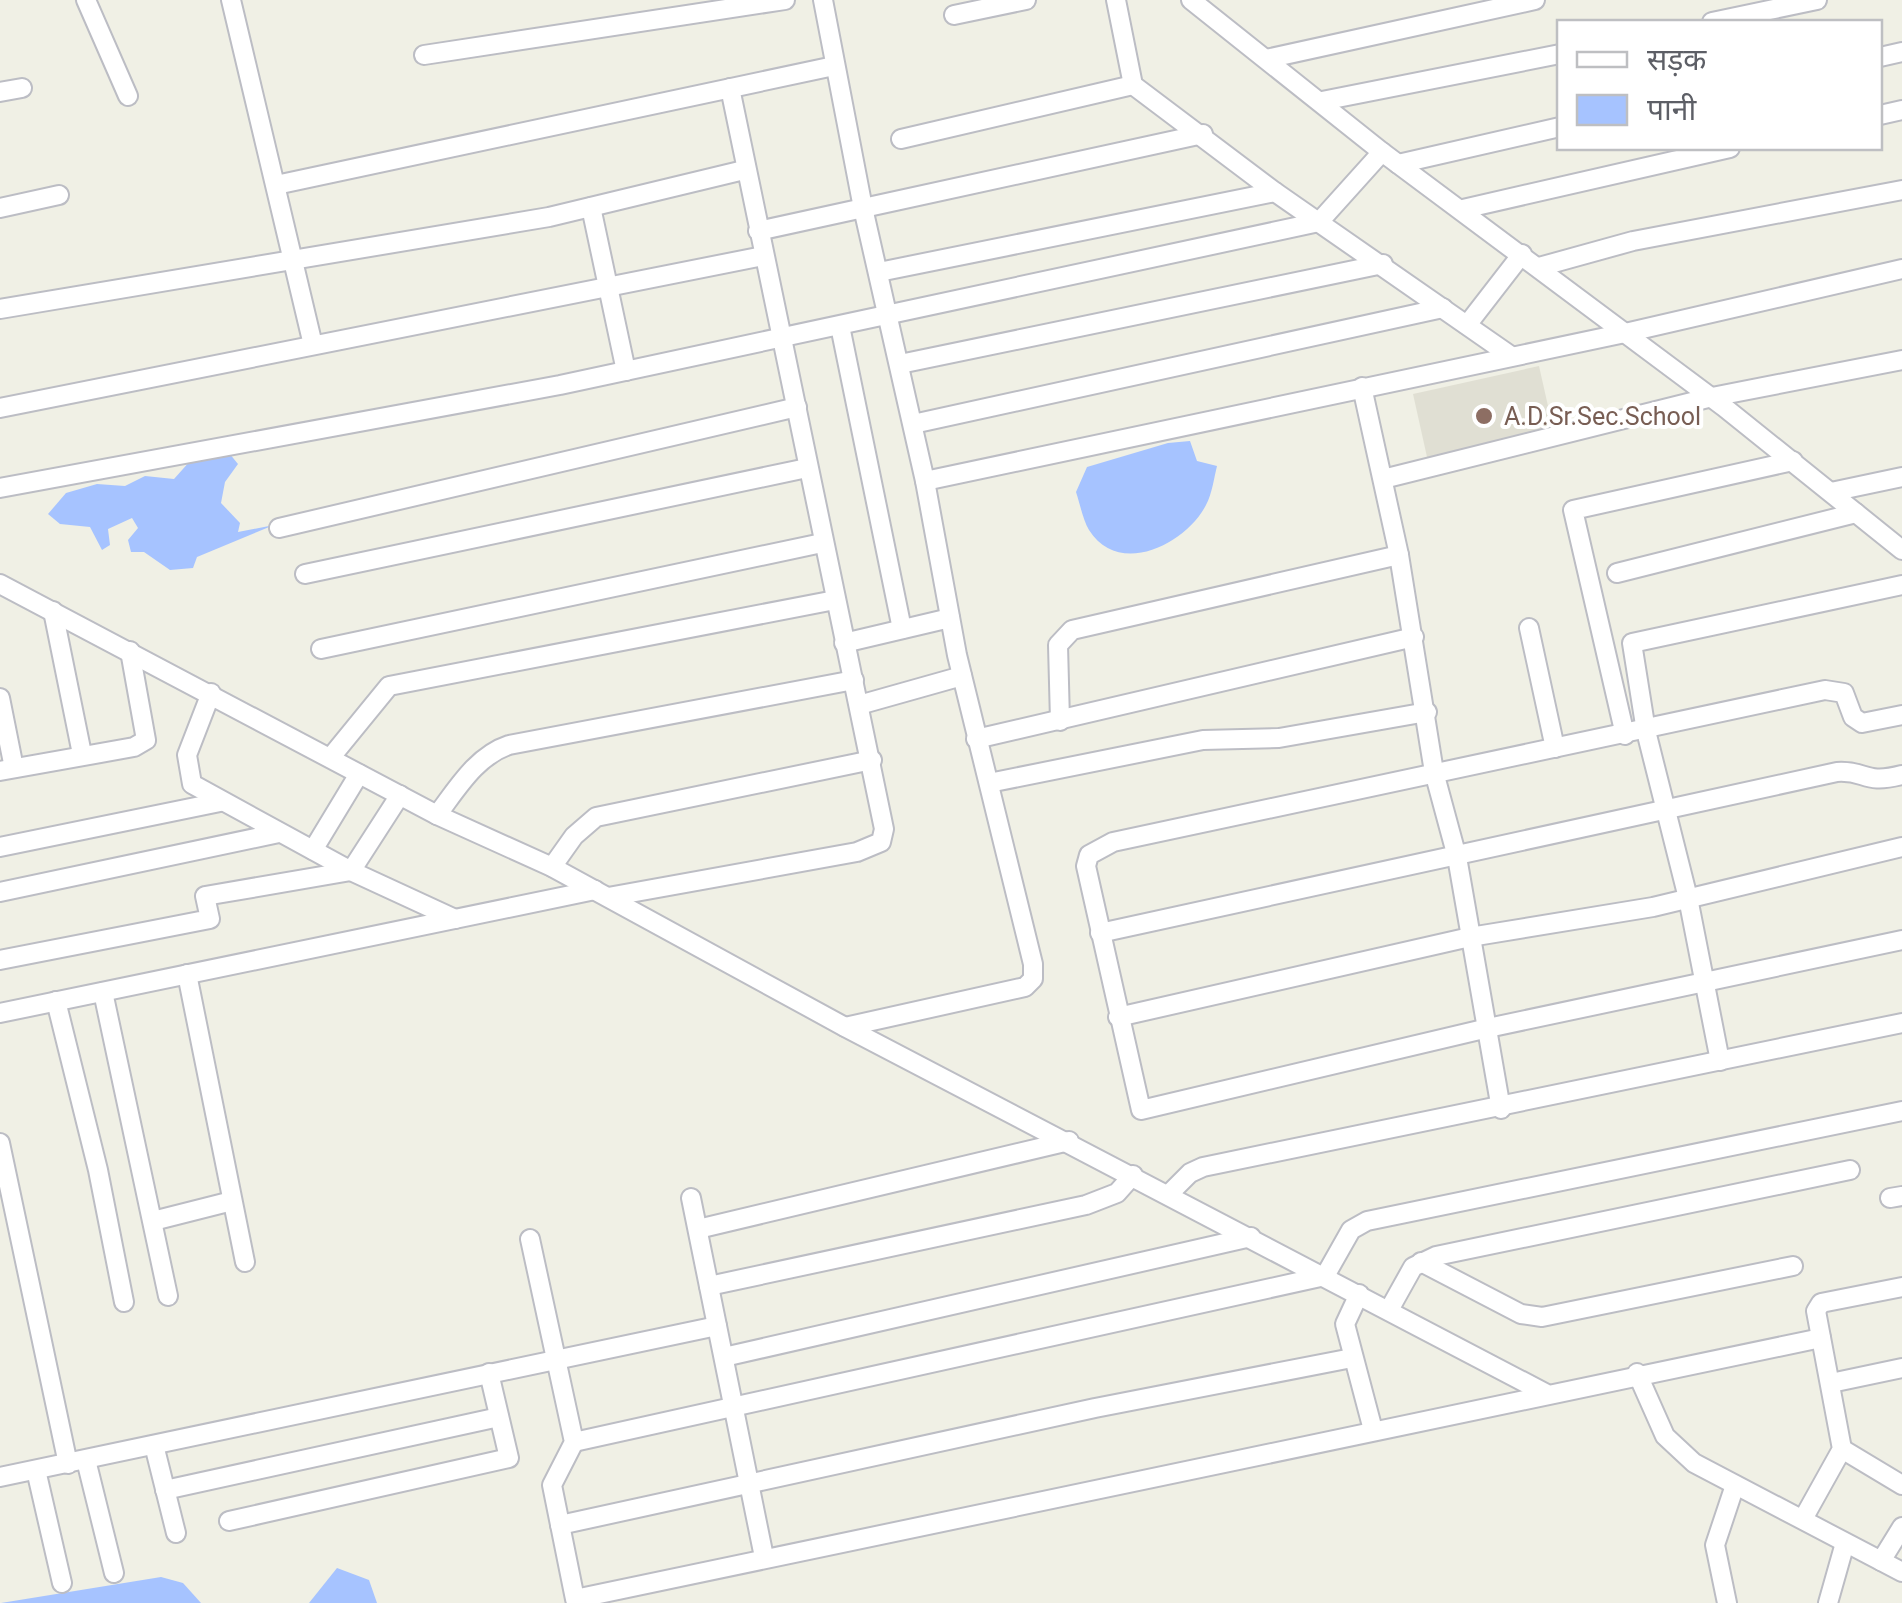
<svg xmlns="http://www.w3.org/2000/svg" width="1902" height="1603" font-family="Roboto,'Noto Sans Devanagari',sans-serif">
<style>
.education{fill:#e0dfd3}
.water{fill:#a6c3ff}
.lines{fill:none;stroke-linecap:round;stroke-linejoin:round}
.street-casing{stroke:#bcbdc4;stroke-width:22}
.street{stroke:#fff;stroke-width:18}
.education-dot{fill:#8d6e63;stroke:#fff;stroke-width:4}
.labels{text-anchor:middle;stroke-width:8;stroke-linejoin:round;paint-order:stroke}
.education-label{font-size:25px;fill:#785e54;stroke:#fff;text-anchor:start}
</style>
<rect width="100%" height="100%" fill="#f0f0e5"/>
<!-- education -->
<polygon class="education" points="1539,366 1555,437 1429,466 1413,394"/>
<!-- water -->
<g class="water">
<path d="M1190,441L1197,461L1217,466C1214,478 1212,494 1206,505C1186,544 1119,578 1089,530C1083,520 1080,504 1076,492L1087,467L1168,443Z"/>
<polygon points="229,453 238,464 225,482 221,503 240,523 238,532 274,525 197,557 193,568 170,570 144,552 131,552 128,540 138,528 132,518 108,529 110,545 102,550 90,527 60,524 48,514 66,493 97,484 125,486 145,476 174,479 191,460"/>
<polygon points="337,1568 369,1580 377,1603 309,1603"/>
<polygon points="161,1577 183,1583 201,1603 1,1603"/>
</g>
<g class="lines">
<!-- street casing -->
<g class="street-casing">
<g id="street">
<polyline points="86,0 128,96"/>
<polyline points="231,0 313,345"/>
<polyline points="823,0 863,208 925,481 957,655 1033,964 1033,979 1025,987 845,1027"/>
<polyline points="1116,0 1133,85 1275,192 1511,356"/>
<polyline points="1191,0 1382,152 1724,407 1902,550"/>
<polyline points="954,15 1026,0"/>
<polyline points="1712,22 1817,0"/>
<polyline points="424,55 785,0"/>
<polyline points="1880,57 1902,52"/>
<polyline points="1266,59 1535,0"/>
<polyline points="0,92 22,88"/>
<polyline points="1322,101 1560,54"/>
<polyline points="1880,115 1902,110"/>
<polyline points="901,139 1133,85"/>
<polyline points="1398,164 1560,127"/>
<polyline points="276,185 834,66"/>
<polyline points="591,207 626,371"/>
<polyline points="0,208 59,195"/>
<polyline points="1463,209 1730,148"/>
<polyline points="758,231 1203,134"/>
<polyline points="1539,267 1633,241 1902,190"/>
<polyline points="879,272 1275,192"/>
<polyline points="0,309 549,217 744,170"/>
<polyline points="1467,325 1522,254"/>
<polyline points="840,326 902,629"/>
<polyline points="900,364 1383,264"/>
<polyline points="1362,387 1399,555 1434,772 1457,857 1501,1109"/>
<polyline points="0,408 763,256"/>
<polyline points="913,424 1443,308"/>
<polyline points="1383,479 1712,397 1902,360"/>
<polyline points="925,481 1625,333 1902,269"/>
<polyline points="0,488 560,385 1319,222 1382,152"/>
<polyline points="1831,492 1902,477"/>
<polyline points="279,528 797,407"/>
<polyline points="1617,573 1856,513"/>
<polyline points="305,574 807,468"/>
<polyline points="0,584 437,815 552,867 845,1027 1545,1393"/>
<polyline points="53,611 82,754"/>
<polyline points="1529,628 1555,748"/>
<polyline points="844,643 950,618"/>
<polyline points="321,649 822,543"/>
<polyline points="211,693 187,755 192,784 351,871 455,919"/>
<polyline points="0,698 14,768"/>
<polyline points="859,705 962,676"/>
<polyline points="1902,715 1862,723 1853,717 1844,693 1825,690 1113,842 1089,855 1086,866 1141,1110 1488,1028 1902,940"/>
<polyline points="1060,721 1058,645 1072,630 1399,555"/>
<polyline points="1625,735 1573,510 1793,461"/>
<polyline points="976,739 1414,637"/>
<polyline points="331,757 389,686 835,600"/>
<polyline points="0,771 134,747 146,740 130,651"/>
<polyline points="989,783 1203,740 1279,738 1427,712"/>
<path d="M437,815C457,789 476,756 509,745L854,680"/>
<polyline points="0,847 220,802"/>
<polyline points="313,850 359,774"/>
<polyline points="552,867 574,836 596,817 872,760"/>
<polyline points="0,892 279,833"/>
<polyline points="608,897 857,852 881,842 884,829 730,88"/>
<path d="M1100,933L1837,772C1867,770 1863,785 1902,775"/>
<polyline points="0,960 210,919 205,896 351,871 400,795"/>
<polyline points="187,974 245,1262"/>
<polyline points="103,992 168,1296"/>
<polyline points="56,1001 98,1170 124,1302"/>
<polyline points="0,1013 595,890"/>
<polyline points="1118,1017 1470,937 1653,907 1902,847"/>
<polyline points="1720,1061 1688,898 1646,731 1632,643 1902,585"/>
<polyline points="0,1143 68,1464"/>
<polyline points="1169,1194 1190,1173 1203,1167 1902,1023"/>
<polyline points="691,1198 764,1557"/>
<polyline points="1890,1198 1902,1196"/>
<polyline points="153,1221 232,1201"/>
<polyline points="698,1229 1069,1141"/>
<polyline points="530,1239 574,1442 552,1485 575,1599 1821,1338"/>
<polyline points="1421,1262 1521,1314 1542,1317 1793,1266"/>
<polyline points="709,1286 1086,1205 1117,1193 1133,1175"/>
<polyline points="1359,1294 1345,1324 1373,1430"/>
<polyline points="1389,1310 1413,1267 1436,1256 1850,1170"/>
<polyline points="724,1357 1251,1237"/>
<polyline points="1637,1373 1665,1436 1694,1463 1902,1572"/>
<polyline points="1831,1383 1902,1368"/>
<polyline points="574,1442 1325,1276 1351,1230 1367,1221 1902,1111"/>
<polyline points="154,1445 176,1533"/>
<polyline points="1842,1449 1902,1485"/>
<polyline points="86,1460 114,1573"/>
<polyline points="36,1470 62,1583"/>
<polyline points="0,1477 717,1326"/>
<polyline points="165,1490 499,1417"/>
<polyline points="1803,1519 1842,1449 1816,1311 1821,1303 1902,1287"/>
<polyline points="229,1521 509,1458 489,1373"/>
<polyline points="560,1525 1095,1408 1352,1358"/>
<polyline points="1881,1561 1902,1527"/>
<polyline points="1727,1603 1715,1545 1735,1485"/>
<polyline points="1828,1603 1845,1543"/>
</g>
</g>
<!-- street -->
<use href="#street" class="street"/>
</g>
<!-- markers -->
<circle class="education-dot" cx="1484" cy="416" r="10"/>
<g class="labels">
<!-- education labels -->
<g class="education-label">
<text x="1504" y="425">A.D.Sr.Sec.School</text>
</g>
</g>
<!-- legend -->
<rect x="1557" y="20" width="325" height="130" fill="#ffffff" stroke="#bebfc2" stroke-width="2.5"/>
<rect x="1577" y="52" width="50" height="15" fill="#ffffff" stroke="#bebfc2" stroke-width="2.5"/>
<text x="1647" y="70" font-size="30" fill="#5d5f66">सड़क</text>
<rect x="1577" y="95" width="50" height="30" fill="#a6c3ff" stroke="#bebfc2" stroke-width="2.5"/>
<text x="1647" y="120" font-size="30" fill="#5d5f66">पानी</text>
</svg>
